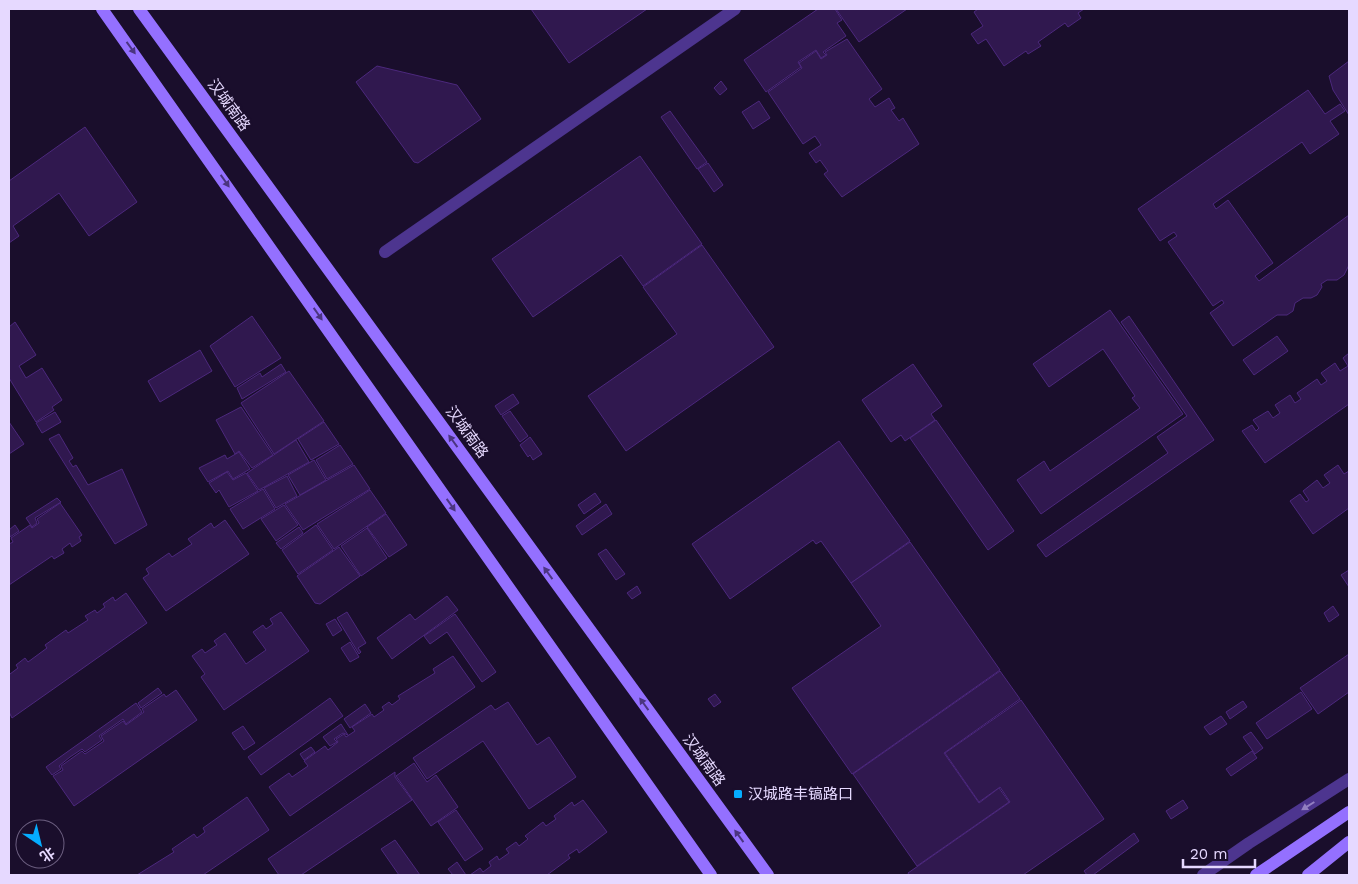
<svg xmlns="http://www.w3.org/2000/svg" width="1358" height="884" font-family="'Work Sans','Noto Sans SC',sans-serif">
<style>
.building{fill:#30184f;stroke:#4c287d}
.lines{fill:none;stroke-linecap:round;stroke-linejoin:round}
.street{stroke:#4d358f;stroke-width:12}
.secondary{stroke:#9470ff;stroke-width:12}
.oneway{fill:#4b3580}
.oneway2{fill:#927fc1}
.poi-dot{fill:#05adff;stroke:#1a0e2c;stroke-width:2}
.labels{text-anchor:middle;stroke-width:4.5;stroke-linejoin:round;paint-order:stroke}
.street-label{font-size:15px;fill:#e6d9ff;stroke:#1a0e2c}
.poi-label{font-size:15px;fill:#e6d9ff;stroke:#1a0e2c;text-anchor:start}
</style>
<rect width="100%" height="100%" fill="#1a0e2c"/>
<!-- building -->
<g class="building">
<polygon points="531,9 647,9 569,63"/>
<polygon points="818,9 835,9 842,20 837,23 846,36 823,52 826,55 821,58 816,50 798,62 801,67 766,92 744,60"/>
<polygon points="836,9 907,9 859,42"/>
<polygon points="978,9 1084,9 1078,13 1081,18 1068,27 1065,23 1038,42 1041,46 1028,54 1026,51 1004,66 986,39 978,44 971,34 983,26 974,12"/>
<polygon points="847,39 882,89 869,99 875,107 889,98 895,108 891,110 899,121 903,118 919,144 842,197 824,174 828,171 820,160 816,163 809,153 821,145 815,136 803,144 768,92 802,68 799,63 816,51 821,59 827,55 825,52"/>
<polygon points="1349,61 1349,115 1333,90 1329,76"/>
<polygon points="377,66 457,85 481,119 418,163 414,162 356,82"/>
<polygon points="721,81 727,89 720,95 714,88"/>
<polygon points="1308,90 1325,114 1340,104 1345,111 1330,121 1339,134 1310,154 1302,142 1213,204 1216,209 1228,200 1273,263 1255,276 1259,281 1349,215 1349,265 1344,275 1337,280 1327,280 1321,284 1322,287 1317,295 1311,298 1303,298 1295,303 1293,311 1287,315 1277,315 1233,346 1210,313 1224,303 1222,300 1213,306 1168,242 1177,236 1174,232 1160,241 1138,209"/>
<polygon points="759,101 770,118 753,129 742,112"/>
<polygon points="670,111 707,162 697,169 661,117"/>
<polygon points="85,127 137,202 89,236 59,193 13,226 19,236 9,243 9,181"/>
<polygon points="640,156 702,244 643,286 621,255 533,317 492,259"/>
<polygon points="708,163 723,185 714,192 698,169"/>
<polygon points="702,245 774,347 626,451 588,396 677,334 643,287"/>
<polygon points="1110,310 1183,414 1041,514 1017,480 1044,461 1050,471 1140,408 1132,398 1135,396 1103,349 1049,387 1033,364"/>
<polygon points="252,316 281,358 235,387 210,346"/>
<polygon points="1129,316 1214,440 1046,557 1037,545 1168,453 1157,437 1187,416 1121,322"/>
<polygon points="15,322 36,355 19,366 26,378 42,368 62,400 52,407 54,410 36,422 9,378 9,327"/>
<polygon points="1277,336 1288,351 1254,375 1243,360"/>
<polygon points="200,350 212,371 160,402 148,381"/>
<polygon points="1349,353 1349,404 1265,463 1242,431 1252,425 1256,431 1259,428 1253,420 1268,411 1273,418 1280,413 1275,405 1290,395 1295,403 1301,399 1297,393 1317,379 1321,385 1327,381 1321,373 1335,363 1340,371 1348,366 1343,358"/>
<polygon points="281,364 286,372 242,399 237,388 260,373 262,377"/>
<polygon points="913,364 942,406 931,414 935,420 905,441 901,435 891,442 862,400"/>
<polygon points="289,371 324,421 274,454 241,403"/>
<polygon points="513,394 519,403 501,415 495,406"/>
<polygon points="241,407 273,455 252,468 239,451 235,454 216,420"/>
<polygon points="510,411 528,436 520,442 502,416"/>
<polygon points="55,412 61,422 42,433 36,423"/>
<polygon points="936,420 1014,531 988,550 910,438"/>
<polygon points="9,422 24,444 9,454"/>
<polygon points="324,422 339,444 311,460 298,439"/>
<polygon points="59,434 73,458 69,461 73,467 76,465 88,485 122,469 147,525 115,544 49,439"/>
<polygon points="530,437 542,454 533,460 530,455 528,457 520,445"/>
<polygon points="296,440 309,462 259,490 247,473"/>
<polygon points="839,441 910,541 851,583 821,541 816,544 813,540 730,599 692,544"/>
<polygon points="340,445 353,464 327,479 316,460"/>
<polygon points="239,452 250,469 233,479 228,471 208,482 199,468 225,455 227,459"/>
<polygon points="314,460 326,480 300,495 288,475"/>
<polygon points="354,465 370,489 303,530 285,504"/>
<polygon points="1338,465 1344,474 1349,471 1349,508 1313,534 1290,501 1300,494 1306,502 1309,500 1303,491 1317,480 1323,488 1330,483 1324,475"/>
<polygon points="227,472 233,480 246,473 258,491 229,507 219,490 216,493 209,483"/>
<polygon points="287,476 297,496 276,508 264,488"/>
<polygon points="263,489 275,509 243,529 230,509"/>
<polygon points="370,490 386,513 334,549 317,524"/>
<polygon points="595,493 601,502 584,514 578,505"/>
<polygon points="57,498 61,502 35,518 37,523 32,527 26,518"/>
<polygon points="60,503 82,535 79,537 81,541 72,547 70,543 62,549 64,553 54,559 52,556 9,585 9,544 13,542 11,538 30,525 32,528 39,523 37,519"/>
<polygon points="606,504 612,514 582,535 576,526"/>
<polygon points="284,505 298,525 276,541 261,519"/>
<polygon points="386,514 407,545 389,557 367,527"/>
<polygon points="225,520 249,554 166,611 143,578 149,574 146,569 169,553 172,557 192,544 188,539 211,523 214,528"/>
<polygon points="15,525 19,531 10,537 9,530"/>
<polygon points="316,525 333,550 298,574 282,550"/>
<polygon points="299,527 303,533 281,549 276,543"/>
<polygon points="367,528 387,558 361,576 341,546"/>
<polygon points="910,542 1000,670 852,774 792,688 881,626 851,583"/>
<polygon points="339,547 360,576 320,604 315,603 297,576"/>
<polygon points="606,549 625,574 616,580 598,554"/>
<polygon points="1349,570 1349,587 1341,575"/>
<polygon points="637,586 641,593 632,599 627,593"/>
<polygon points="126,593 147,623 12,718 9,712 9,671 10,674 18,668 16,665 25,658 28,662 47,648 45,645 66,630 68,633 88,620 85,616 95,610 97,613 105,607 103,604 113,597 115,601"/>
<polygon points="447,596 458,610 392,659 377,638 410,614 415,620"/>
<polygon points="1333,606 1339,615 1329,622 1324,613"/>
<polygon points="281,612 309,651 224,710 201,677 205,674 192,656 202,649 205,653 217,645 214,641 225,633 246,664 266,650 253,632 263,625 266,629 273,624 270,619"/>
<polygon points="347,612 366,643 358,648 361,652 359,654 337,618"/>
<polygon points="455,614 496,672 482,682 447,632 430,644 424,636"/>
<polygon points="335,619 342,630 333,636 326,624"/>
<polygon points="350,642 359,657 350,662 341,648"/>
<polygon points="1349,654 1349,692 1318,714 1300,688"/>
<polygon points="453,656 475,687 290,816 269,787 289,773 292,777 308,766 304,761 325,746 328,750 338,742 336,739 344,734 346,737 355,731 352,727 372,714 374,717 384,710 382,707 389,702 392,705 400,699 398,696 435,673 433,669"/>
<polygon points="1000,671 1020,699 944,753 979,803 999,788 1009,802 917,866 853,774"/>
<polygon points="158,688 162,693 141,708 138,703"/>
<polygon points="176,690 197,720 74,806 53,776 63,770 61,766 82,751 85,754 104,741 101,736 123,721 126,725 144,712 142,709 164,694 166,697"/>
<polygon points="1301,692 1312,709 1267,739 1256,723"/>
<polygon points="715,694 721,702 714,707 708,699"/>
<polygon points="330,698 343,716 261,775 248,757"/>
<polygon points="1021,700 1104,819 1023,875 909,875 908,873 1010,802 1000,787 979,802 945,753"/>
<polygon points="1243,701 1247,707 1230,719 1226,712"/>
<polygon points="508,702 537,745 549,737 576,777 529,809 483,741 427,779 413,758 491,705 495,710"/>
<polygon points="136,703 142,712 126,724 123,719 99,736 102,740 85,752 82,749 70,757 59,766 61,769 52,775 46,767"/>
<polygon points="365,704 371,713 350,728 344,719"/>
<polygon points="1221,716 1227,724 1210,735 1204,727"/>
<polygon points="341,724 348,735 343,733 334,739 337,742 330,746 323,737"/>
<polygon points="243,726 255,743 244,750 232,733"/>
<polygon points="1251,732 1263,748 1255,754 1243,737"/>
<polygon points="311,747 315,752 304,760 300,754"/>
<polygon points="1252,751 1257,758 1231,776 1226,769"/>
<polygon points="414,763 427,782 436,775 458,807 431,826 396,776"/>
<polygon points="395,772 395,777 412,800 301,875 279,875 268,859"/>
<polygon points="247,797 269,830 203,875 137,875 174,852 172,849 194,834 197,838 205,832 203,828"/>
<polygon points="583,800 607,832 579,853 577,849 568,855 570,858 547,875 470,875 480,868 483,872 491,866 489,862 497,856 499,860 509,853 506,849 516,842 519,846 528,839 525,836 543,822 546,826 556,819 554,816 572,802 574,806"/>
<polygon points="1183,800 1188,808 1171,819 1166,811"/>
<polygon points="456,810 483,849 465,861 438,822"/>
<polygon points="1134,833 1139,841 1093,875 1087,875 1084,871"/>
<polygon points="395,840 420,875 399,875 381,849"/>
<polygon points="457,862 466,875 453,875 448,869"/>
</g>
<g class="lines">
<!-- street -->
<g class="street">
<polyline points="385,252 735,9"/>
<polyline points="1203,875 1249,843 1349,779"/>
</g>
<!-- secondary -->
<g class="secondary">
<polyline points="102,9 711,875"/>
<polyline points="139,9 768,875"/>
<polyline points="1256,875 1349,812"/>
<polyline points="1308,875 1349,842"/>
</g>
</g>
<!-- one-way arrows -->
<defs><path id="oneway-solid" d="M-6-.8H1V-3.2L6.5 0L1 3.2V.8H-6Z" transform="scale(1.25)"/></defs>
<g class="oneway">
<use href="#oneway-solid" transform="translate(131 48) rotate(54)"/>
<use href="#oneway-solid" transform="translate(225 181) rotate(55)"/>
<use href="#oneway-solid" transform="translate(318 314) rotate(55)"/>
<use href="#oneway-solid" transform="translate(453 441) rotate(-126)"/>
<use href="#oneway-solid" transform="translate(451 505) rotate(55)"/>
<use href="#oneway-solid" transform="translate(548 573) rotate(-126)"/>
<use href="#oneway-solid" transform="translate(644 704) rotate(-126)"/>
<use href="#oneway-solid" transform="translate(739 836) rotate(-126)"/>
</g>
<use class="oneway2" href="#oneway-solid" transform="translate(1308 806) rotate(148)"/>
<!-- markers -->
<rect class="poi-dot" x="733" y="789" width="10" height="10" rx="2.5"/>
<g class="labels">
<!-- street labels -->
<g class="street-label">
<text transform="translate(229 105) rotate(54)" y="5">汉城南路</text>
<text transform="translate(467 432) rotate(54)" y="5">汉城南路</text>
<text transform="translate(704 760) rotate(54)" y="5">汉城南路</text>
</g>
<!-- poi labels -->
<g class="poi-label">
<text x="748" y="799">汉城路丰镐路口</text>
</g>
</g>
<!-- border -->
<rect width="1358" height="884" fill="none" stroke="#e6d9ff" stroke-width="20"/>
<!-- north arrow -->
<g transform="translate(40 844) rotate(145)"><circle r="24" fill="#1a0e2c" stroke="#6c5f80"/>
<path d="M0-4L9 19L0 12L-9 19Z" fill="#05adff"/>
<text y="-8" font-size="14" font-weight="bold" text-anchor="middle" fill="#e6d9ff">北</text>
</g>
<!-- scale -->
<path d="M1183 859v8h72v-8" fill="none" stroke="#e6d9ff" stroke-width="2.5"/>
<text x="1190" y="859" font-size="15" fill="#e6d9ff" stroke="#1a0e2c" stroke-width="4" paint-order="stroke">20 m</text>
</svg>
